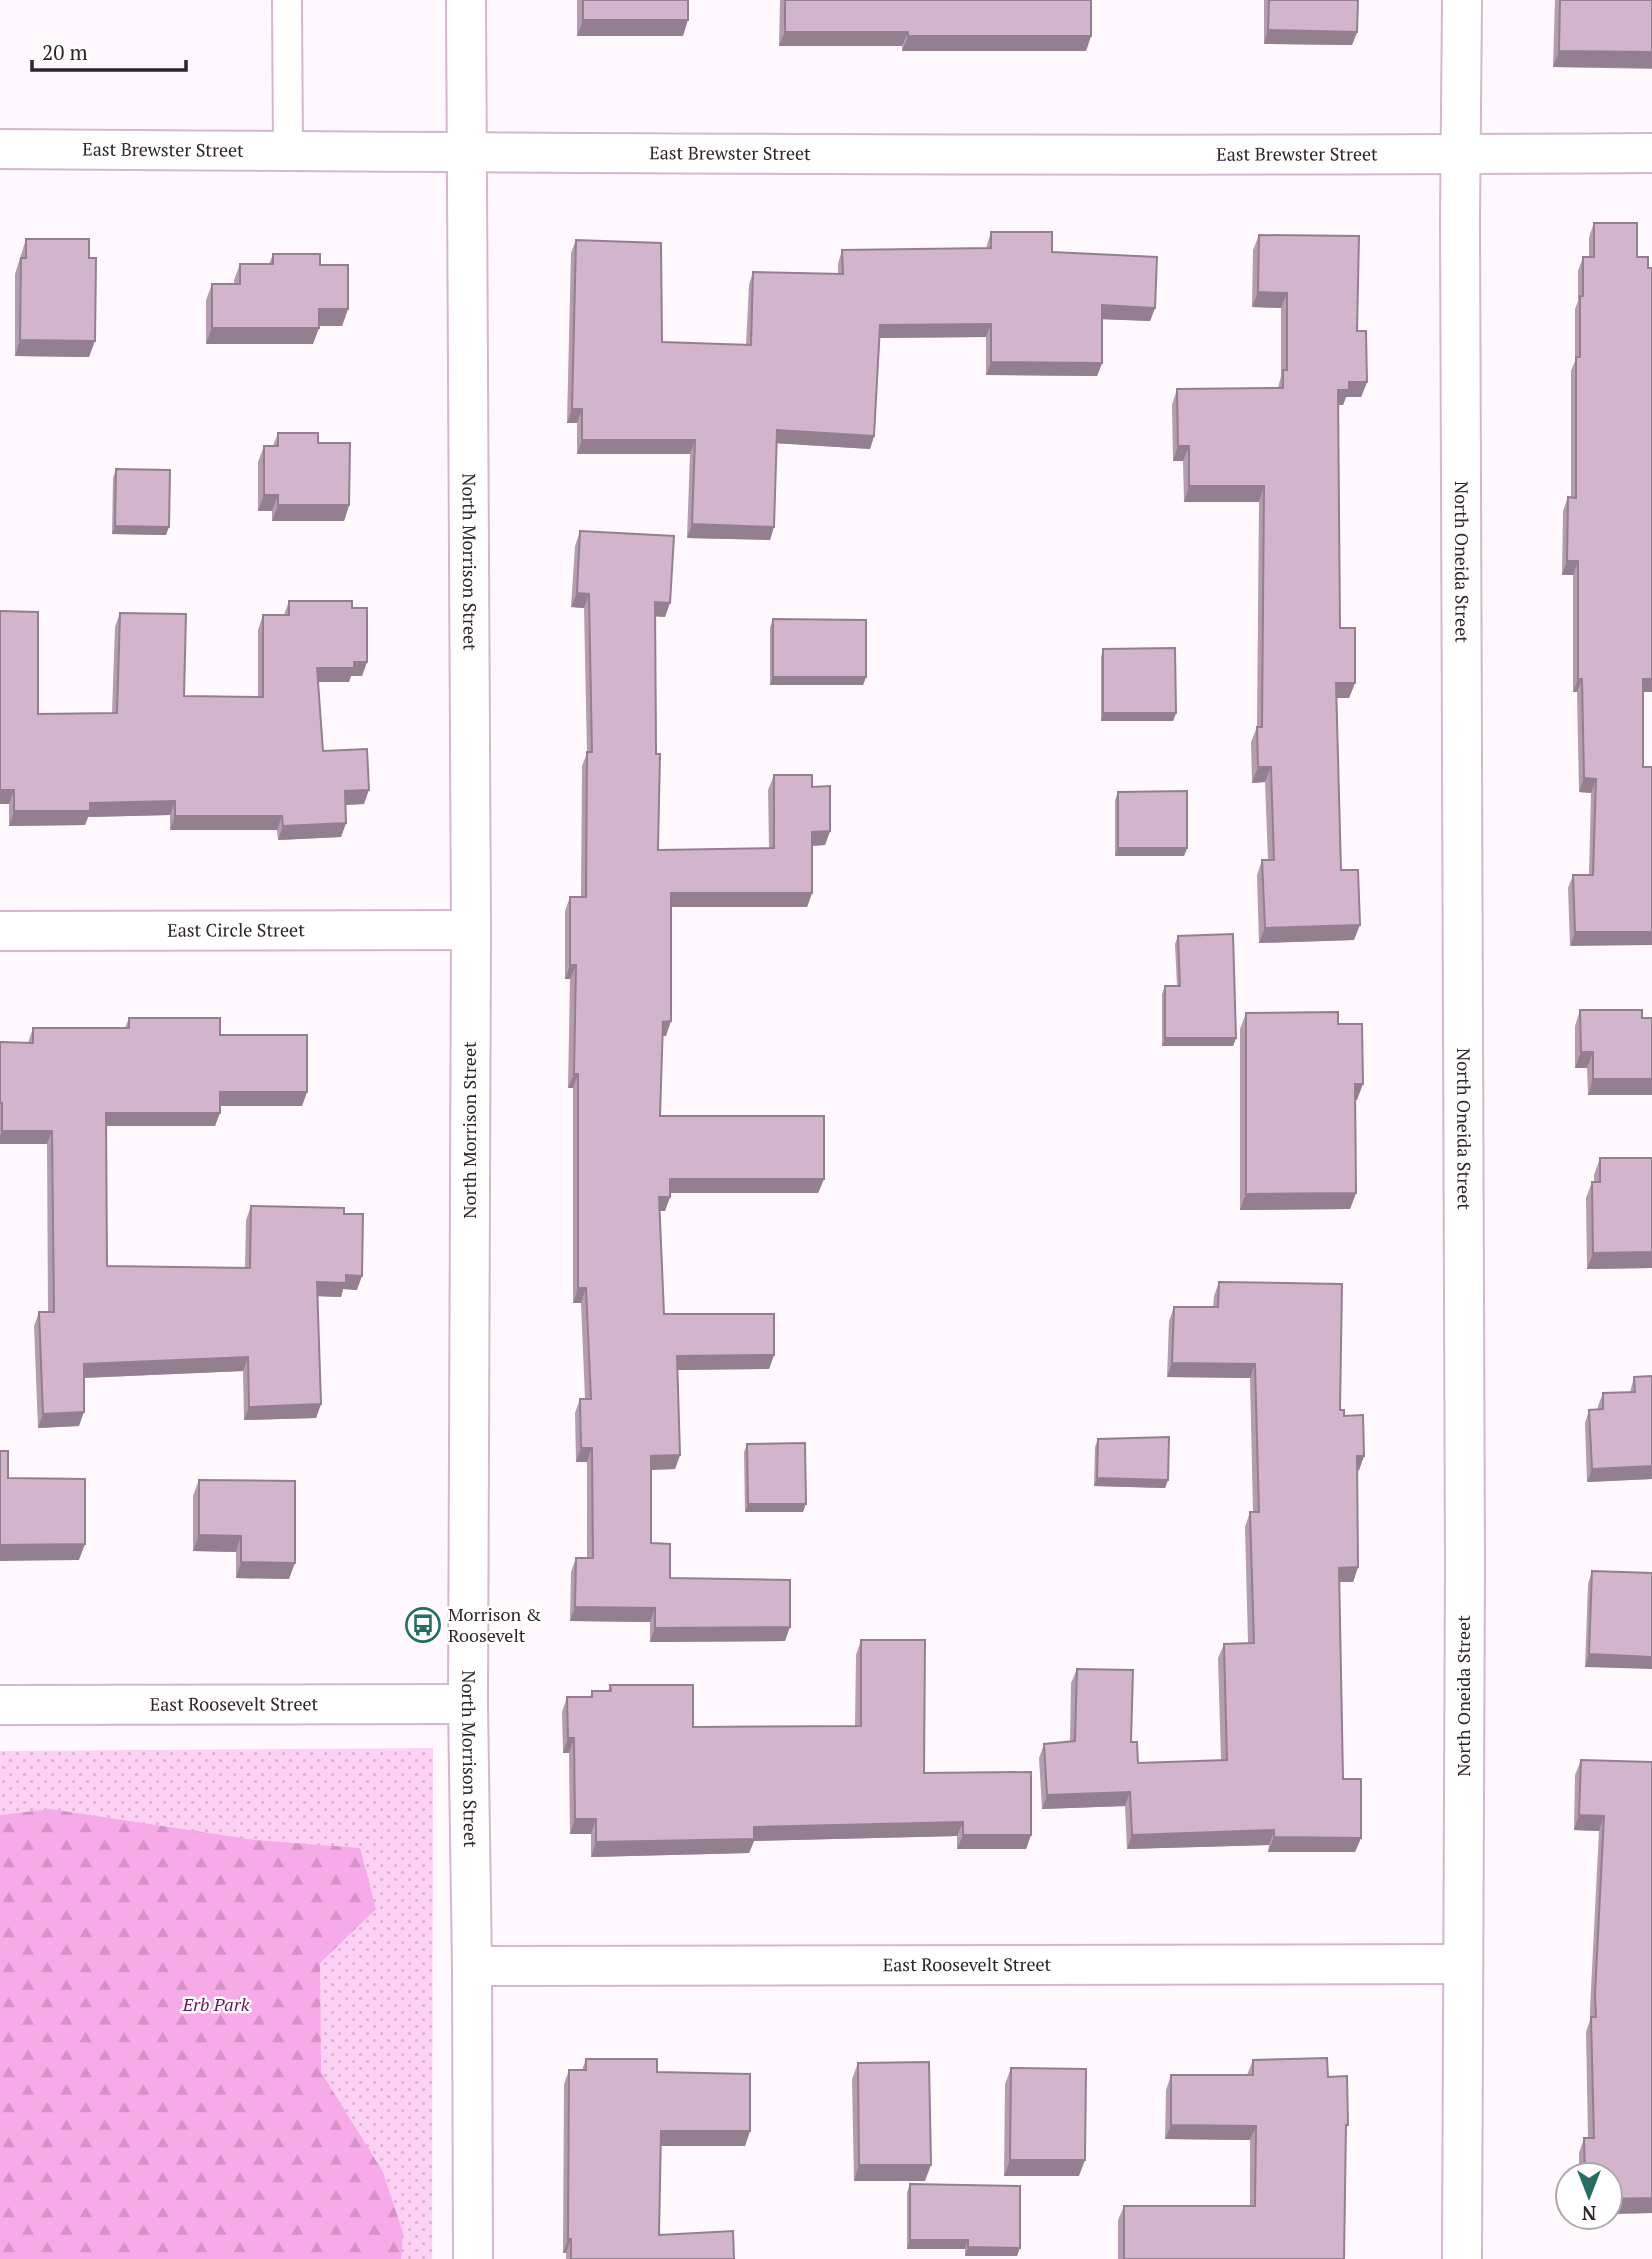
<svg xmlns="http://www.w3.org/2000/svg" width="1652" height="2259" font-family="'PT Serif',serif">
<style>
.green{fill:url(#green-dots)}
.forest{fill:url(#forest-firs)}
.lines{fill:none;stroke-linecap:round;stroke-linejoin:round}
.service-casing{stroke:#d4b7ce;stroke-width:32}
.minor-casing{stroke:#d4b7ce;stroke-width:42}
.secondary-casing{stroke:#d4b7ce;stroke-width:42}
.service{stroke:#fff;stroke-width:28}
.minor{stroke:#fff;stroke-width:38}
.secondary{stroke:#fff;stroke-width:38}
.wall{fill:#b59caf}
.shaded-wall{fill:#937f8f}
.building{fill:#d2b5cc;stroke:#937f8f;stroke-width:2}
.labels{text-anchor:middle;stroke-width:5;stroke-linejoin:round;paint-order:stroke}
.street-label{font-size:18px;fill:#2f242c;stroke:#fff}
.poi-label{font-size:18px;fill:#2f242c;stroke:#fff;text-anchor:start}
.park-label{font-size:18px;font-style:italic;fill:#6c1361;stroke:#fff}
</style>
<defs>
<pattern id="green-dots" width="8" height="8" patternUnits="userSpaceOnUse" patternTransform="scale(1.75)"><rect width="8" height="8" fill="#fcd1f3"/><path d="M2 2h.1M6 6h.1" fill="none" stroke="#d8b3d0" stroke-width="1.8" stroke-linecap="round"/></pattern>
<pattern id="forest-firs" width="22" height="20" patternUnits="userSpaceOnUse" patternTransform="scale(1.75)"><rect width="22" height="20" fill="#f7aae8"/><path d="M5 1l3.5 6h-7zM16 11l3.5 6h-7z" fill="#d492c7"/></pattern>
</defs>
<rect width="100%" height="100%" fill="#fff9fd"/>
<!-- green -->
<polygon class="green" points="433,1748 432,2259 0,2259 0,1751"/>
<!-- forest -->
<polygon class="forest" points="50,1809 255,1840 360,1848 376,1909 320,1963 321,2072 383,2172 403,2233 401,2259 0,2259 0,1815"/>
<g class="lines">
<!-- service casing -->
<g class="service-casing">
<polyline id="service" points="287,0 288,151"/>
</g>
<!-- minor casing -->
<g class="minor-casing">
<g id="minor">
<path id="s1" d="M466,0L471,930L468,1704L472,1966L473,2259"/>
<path id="s2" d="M0,149C551,153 1101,157 1652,153"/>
<path id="s3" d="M0,931L471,930"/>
<path id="s4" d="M0,1705L468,1704"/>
<path id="s5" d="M472,1966L1462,1964"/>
</g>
</g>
<!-- secondary casing -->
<g class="secondary-casing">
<g id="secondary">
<path id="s6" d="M1462,0L1460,219L1465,1565L1462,2259"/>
</g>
</g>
<!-- service -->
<use href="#service" class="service"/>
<!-- minor -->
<use href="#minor" class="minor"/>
<!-- secondary -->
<use href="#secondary" class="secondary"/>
</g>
<!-- wall -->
<g class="wall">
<polygon points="577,0 688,0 683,36 577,36"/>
<polygon points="780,0 1091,0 1091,36 1086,51 902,51 902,46 779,46"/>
<polygon points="1264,0 1358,0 1357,32 1352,45 1264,44"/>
<polygon points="1555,0 1652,0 1652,69 1553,67"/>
<polygon points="1594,223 1637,257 1652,692 1643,692 1643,767 1570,946 1568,888 1573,875 1589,875 1591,793 1579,792 1577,692 1573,692 1573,575 1562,575 1563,511 1568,497 1571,498 1571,371 1575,361 1575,309 1578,301 1578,271 1583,257 1589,257 1589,237"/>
<polygon points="991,232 1052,252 1155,308 1150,321 1102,319 1102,363 1097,376 986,375 986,337 880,338 874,436 870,449 776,443 770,540 687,538 690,454 577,454 577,423 567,423 571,253 576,240 662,342 746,345 749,285 753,272 838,274 838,264 842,250 986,248"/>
<polygon points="1259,235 1357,331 1367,382 1361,397 1346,397 1343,405 1338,405 1340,628 1355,683 1349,698 1337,698 1341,870 1354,940 1259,943 1257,875 1262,860 1268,860 1265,782 1252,783 1251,742 1257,727 1259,502 1184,502 1183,461 1173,461 1172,405 1177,389 1278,388 1281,376 1281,308 1252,307 1253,250"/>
<polygon points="26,239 89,357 15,356 15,274"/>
<polygon points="273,254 320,265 348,309 342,326 319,326 313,344 206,344 206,300 212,284 234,284 234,280 240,264 269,264"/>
<polygon points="278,433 318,443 349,505 344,521 272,521 272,511 258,511 258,462 264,446 273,446"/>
<polygon points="116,469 166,535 112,534 113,478"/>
<polygon points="580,531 665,617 655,616 658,850 769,848 768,790 774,775 812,787 830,831 825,845 812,846 812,893 807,907 671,907 666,1036 662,1036 660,1116 824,1179 818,1193 670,1193 670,1197 665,1211 660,1211 664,1314 774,1355 769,1369 677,1370 680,1455 675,1469 651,1470 651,1543 670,1578 785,1641 650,1642 650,1622 570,1621 571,1572 576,1558 587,1558 587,1462 576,1462 575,1413 580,1399 585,1399 581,1303 573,1303 573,1088 568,1088 570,979 565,979 565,911 570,897 581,897 582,766 587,753 584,608 571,607 575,546"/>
<polygon points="289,601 352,608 367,662 362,676 351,676 349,682 318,682 323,751 364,804 345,805 346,823 341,837 278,840 277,830 170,830 170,815 88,817 85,825 9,826 9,804 0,804 0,611 38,714 112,713 115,627 120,613 184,696 258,697 258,630 263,615 284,615"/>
<polygon points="773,619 866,677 863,685 770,685 770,627"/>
<polygon points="1103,649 1176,713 1173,721 1101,721 1101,657"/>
<polygon points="1118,792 1187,848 1184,856 1115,856 1115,800"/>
<polygon points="1178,936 1236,1038 1233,1046 1162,1046 1162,994 1165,986 1177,986 1175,944"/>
<polygon points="1580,1010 1642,1018 1652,1018 1652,1095 1588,1095 1587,1068 1575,1068 1575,1026"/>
<polygon points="1246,1013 1338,1024 1357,1100 1355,1100 1356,1193 1350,1209 1240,1210 1240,1029"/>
<polygon points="129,1018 220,1035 307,1092 302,1106 220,1106 215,1126 106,1126 107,1266 245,1268 246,1220 251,1206 344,1214 357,1290 343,1289 341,1297 317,1296 321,1404 316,1418 244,1420 243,1371 84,1378 79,1426 38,1428 34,1326 39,1312 48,1312 47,1144 0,1144 0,1042 28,1043 33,1028 125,1028"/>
<polygon points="1600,1158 1652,1158 1652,1268 1587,1269 1586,1198 1592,1182 1594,1182 1594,1175"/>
<polygon points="1219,1282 1340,1410 1364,1456 1359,1470 1357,1470 1358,1567 1353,1582 1339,1582 1343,1779 1361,1838 1355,1852 1268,1852 1269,1845 1127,1849 1125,1806 1042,1809 1039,1758 1044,1744 1070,1742 1071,1683 1077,1669 1131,1742 1138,1763 1221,1760 1218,1658 1224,1644 1248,1643 1245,1527 1250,1512 1253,1512 1250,1378 1167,1377 1169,1321 1174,1307 1213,1307 1214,1296"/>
<polygon points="1652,1376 1652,1479 1587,1482 1585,1423 1589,1410 1598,1409 1598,1406 1603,1393 1630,1392 1634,1377"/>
<polygon points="1098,1439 1168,1480 1165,1488 1094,1486 1095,1447"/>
<polygon points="747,1444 803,1512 745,1512 744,1452"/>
<polygon points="199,1480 289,1579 236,1578 236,1552 193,1551 193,1496"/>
<polygon points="1592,1571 1652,1573 1585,1667 1588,1584"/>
<polygon points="861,1640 924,1773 1031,1835 1026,1849 957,1849 957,1836 754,1841 749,1853 591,1857 591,1834 570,1834 569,1753 563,1753 562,1712 567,1697 590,1697 592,1691 608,1691 610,1685 693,1727 855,1726 856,1655"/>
<polygon points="1581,1760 1652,1762 1652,2213 1610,2214 1610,2175 1579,2175 1579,2153 1584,2138 1588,2138 1586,2032 1590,2020 1590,2009 1599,1831 1574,1830 1575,1775"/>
<polygon points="586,2059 657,2072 750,2131 745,2146 660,2146 659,2235 734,2259 566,2259 566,2253 563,2253 564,2084 569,2070 582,2070"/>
<polygon points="1253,2060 1328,2077 1346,2132 1344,2259 1118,2259 1118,2220 1124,2206 1250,2206 1250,2140 1165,2139 1166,2090 1171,2075 1247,2075"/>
<polygon points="858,2063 925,2181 854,2181 852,2079"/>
<polygon points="1011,2068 1079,2176 1004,2176 1005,2084"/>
<polygon points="910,2184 1017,2256 965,2256 965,2249 907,2249 907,2192"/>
</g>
<!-- shaded-wall -->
<g class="shaded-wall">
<polygon points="583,20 688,20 683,36 577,36"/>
<polygon points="1268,30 1357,32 1352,45 1264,44"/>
<polygon points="785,32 908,32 902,46 779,46"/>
<polygon points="908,36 1091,36 1086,51 902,51"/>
<polygon points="1559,51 1652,52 1652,68 1553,67"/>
<polygon points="1258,292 1287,293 1281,308 1252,307"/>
<polygon points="1102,305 1155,308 1150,321 1097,319"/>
<polygon points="319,309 348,309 342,326 313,326"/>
<polygon points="991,324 986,337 875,338 880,325"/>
<polygon points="212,328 319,328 313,344 206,344"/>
<polygon points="20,340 95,341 89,357 15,356"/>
<polygon points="991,362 1102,363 1097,376 986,375"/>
<polygon points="1349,382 1367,382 1361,397 1346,397 1343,405 1333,405 1338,390"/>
<polygon points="572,409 582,409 577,423 567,423"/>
<polygon points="777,430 874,436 870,449 772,443"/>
<polygon points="582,440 695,440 690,454 577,454"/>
<polygon points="1178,446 1189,446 1183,461 1173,461"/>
<polygon points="1189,486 1264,486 1259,502 1184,502"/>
<polygon points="264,495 278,495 272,511 258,511"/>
<polygon points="278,505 349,505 344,521 272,521"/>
<polygon points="692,524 774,527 770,540 687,538"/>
<polygon points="115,526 169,527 166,535 112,534"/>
<polygon points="1567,561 1578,561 1573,575 1562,575"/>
<polygon points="577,593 589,594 584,608 571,607"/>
<polygon points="655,602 670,603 665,617 649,616"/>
<polygon points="354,662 367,662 362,676 351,676 349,682 312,682 317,668"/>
<polygon points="773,677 866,677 863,685 770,685"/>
<polygon points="1578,679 1582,679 1577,692 1573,692"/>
<polygon points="1643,679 1652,679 1652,692 1638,692"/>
<polygon points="1336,683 1355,683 1349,698 1331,698"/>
<polygon points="1103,713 1176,713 1173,721 1101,721"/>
<polygon points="1258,767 1271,767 1265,782 1252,783"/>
<polygon points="1584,778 1596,779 1591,793 1579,792"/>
<polygon points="0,790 14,790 9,804 0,804"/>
<polygon points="369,790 364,804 339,805 345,791"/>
<polygon points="175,801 170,815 88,817 85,825 9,826 14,811 90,803"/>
<polygon points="175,816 282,816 277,830 170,830"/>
<polygon points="346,823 341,837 278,840 283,826"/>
<polygon points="830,831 825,845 807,846 812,832"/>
<polygon points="1118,848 1187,848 1184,856 1115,856"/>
<polygon points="671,893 812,893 807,907 666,907"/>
<polygon points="1360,925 1354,940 1259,943 1265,928"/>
<polygon points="1575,932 1652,932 1652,945 1570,946"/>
<polygon points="570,965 576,965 570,979 565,979"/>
<polygon points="671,1021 666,1036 657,1036 663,1022"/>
<polygon points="1165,1038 1236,1038 1233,1046 1162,1046"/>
<polygon points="1581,1052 1593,1052 1587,1068 1575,1068"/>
<polygon points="574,1074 578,1074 573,1088 568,1088"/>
<polygon points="1593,1079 1652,1079 1652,1095 1588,1095"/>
<polygon points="1355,1084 1363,1084 1357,1100 1349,1100"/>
<polygon points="220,1092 307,1092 302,1106 215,1106"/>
<polygon points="106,1113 220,1113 215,1126 101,1126"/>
<polygon points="2,1131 52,1131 47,1144 0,1144 0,1137"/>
<polygon points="670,1179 824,1179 818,1193 665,1193"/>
<polygon points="1356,1193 1350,1209 1240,1210 1246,1194"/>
<polygon points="659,1197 670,1197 665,1211 654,1211"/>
<polygon points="1652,1252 1652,1268 1587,1269 1593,1253"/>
<polygon points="346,1275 362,1276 357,1290 343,1289 341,1297 312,1296 317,1282"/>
<polygon points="578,1288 586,1288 581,1303 573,1303"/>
<polygon points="774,1355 769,1369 672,1370 677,1356"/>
<polygon points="248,1357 243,1371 79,1378 84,1364"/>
<polygon points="1172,1363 1255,1364 1250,1378 1167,1377"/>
<polygon points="321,1404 316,1418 244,1420 249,1407"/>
<polygon points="84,1412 79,1426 38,1428 43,1414"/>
<polygon points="581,1448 592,1448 587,1462 576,1462"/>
<polygon points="680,1455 675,1469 646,1470 651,1456"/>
<polygon points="1357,1456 1364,1456 1359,1470 1352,1470"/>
<polygon points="1652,1466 1652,1479 1587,1482 1592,1469"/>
<polygon points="1097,1478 1168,1480 1165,1488 1094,1486"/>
<polygon points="748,1504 806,1504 803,1512 745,1512"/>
<polygon points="199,1535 241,1536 236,1552 193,1551"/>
<polygon points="85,1544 79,1560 0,1561 0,1545"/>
<polygon points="241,1562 295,1563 289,1579 236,1578"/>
<polygon points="1358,1567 1353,1582 1334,1582 1339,1568"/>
<polygon points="575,1607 655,1608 650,1622 570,1621"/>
<polygon points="790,1627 785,1641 650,1642 655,1628"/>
<polygon points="1589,1654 1652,1657 1652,1669 1585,1667"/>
<polygon points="568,1738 574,1738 569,1753 563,1753"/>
<polygon points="1130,1792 1125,1806 1042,1809 1047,1795"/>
<polygon points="1579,1815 1604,1816 1599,1831 1574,1830"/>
<polygon points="575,1819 596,1819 591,1834 570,1834"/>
<polygon points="963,1822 957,1836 754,1841 749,1853 591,1857 596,1842 754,1827"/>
<polygon points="1274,1830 1269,1845 1127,1849 1132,1835"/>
<polygon points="963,1835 1031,1835 1026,1849 957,1849"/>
<polygon points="1274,1837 1361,1838 1355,1852 1268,1852"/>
<polygon points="1171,2125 1256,2126 1250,2140 1165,2139"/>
<polygon points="661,2131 750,2131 745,2146 656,2146"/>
<polygon points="1010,2160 1085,2160 1079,2176 1004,2176"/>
<polygon points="859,2165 931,2165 925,2181 854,2181"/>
<polygon points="1652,2198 1652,2213 1610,2214 1610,2199"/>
<polygon points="568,2239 571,2239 566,2253 563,2253"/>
<polygon points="910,2240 968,2240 965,2249 907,2249"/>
<polygon points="968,2247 1020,2248 1017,2256 965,2256"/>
</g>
<!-- building -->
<g class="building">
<rect x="583" y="0" width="105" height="20"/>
<polygon points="785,0 1091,0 1091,36 908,36 908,32 785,32"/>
<polygon points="1269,0 1358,0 1357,32 1268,30"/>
<polygon points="1560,0 1652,0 1652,52 1559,51"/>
<polygon points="1594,223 1637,223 1637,257 1648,257 1648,268 1652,268 1652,679 1643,679 1643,767 1652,767 1652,932 1575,932 1573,875 1593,875 1596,779 1584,778 1582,679 1578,679 1578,561 1567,561 1568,497 1576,498 1576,357 1580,357 1580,296 1583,296 1583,257 1594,257"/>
<polygon points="991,232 1052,232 1052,252 1157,257 1155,308 1102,305 1102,363 991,362 991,324 880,325 874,436 777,430 774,527 692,524 695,440 582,440 582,409 572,409 576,240 661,243 662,342 751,345 753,272 843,274 842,250 991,248"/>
<polygon points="1259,235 1359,236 1357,331 1366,331 1367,382 1349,382 1349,390 1338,390 1340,628 1355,628 1355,683 1336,683 1341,870 1358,870 1360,925 1265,928 1262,860 1274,860 1271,767 1258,767 1257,727 1262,727 1264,486 1189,486 1189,446 1178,446 1177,389 1283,388 1283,370 1287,370 1287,293 1258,292"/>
<polygon points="26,239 89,239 89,258 96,258 95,341 20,340 21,258 26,258"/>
<polygon points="273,254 320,254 320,265 348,265 348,309 319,309 319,328 212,328 212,284 240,284 240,264 273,264"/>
<polygon points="278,433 318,433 318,443 350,443 349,505 278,505 278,495 264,495 264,446 278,446"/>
<polygon points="116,469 170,470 169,527 115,526"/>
<polygon points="580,531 674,536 670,603 655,602 656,754 660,754 658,850 774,848 774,775 812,775 812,787 830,786 830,831 812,832 812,893 671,893 671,1021 663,1022 660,1116 824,1116 824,1179 670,1179 670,1197 659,1197 664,1314 774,1314 774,1355 677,1356 680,1455 651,1456 651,1543 670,1544 670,1578 790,1580 790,1627 655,1628 655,1608 575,1607 576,1558 593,1558 592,1448 581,1448 580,1399 591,1399 586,1288 578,1288 578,1074 574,1074 576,965 570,965 570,897 586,897 587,752 592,752 589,594 577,593"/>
<polygon points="289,601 352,601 352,608 367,608 367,662 354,662 354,668 317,668 323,751 367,749 369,790 345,791 346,823 283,826 282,816 175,816 175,801 90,803 90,811 14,811 14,790 0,790 0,611 38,612 38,714 117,713 120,613 186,614 184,696 263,697 263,615 289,615"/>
<polygon points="773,619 866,620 866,677 773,677"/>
<polygon points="1175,648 1176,713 1103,713 1103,649"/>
<polygon points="1187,791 1187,848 1118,848 1118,792"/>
<polygon points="1233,934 1236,1038 1165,1038 1165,986 1180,986 1178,936"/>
<polygon points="1580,1010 1642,1010 1642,1018 1652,1018 1652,1079 1593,1079 1593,1052 1581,1052"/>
<polygon points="1338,1012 1338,1024 1362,1024 1363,1084 1355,1084 1356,1193 1246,1194 1246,1013"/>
<polygon points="129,1018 220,1018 220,1035 307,1035 307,1092 220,1092 220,1113 106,1113 107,1266 250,1268 251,1206 344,1208 344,1214 363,1214 362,1276 346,1275 346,1283 317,1282 321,1404 249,1407 248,1357 84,1364 84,1412 43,1414 39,1312 54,1312 52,1131 2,1131 2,1103 0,1103 0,1042 33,1043 33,1028 129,1028"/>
<polygon points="1600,1158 1652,1158 1652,1252 1593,1253 1592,1182 1600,1182"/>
<polygon points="1219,1282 1342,1284 1340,1410 1344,1410 1344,1416 1363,1415 1364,1456 1357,1456 1358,1567 1339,1568 1343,1779 1361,1779 1361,1838 1274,1837 1274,1830 1132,1835 1130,1792 1047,1795 1044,1744 1075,1741 1077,1669 1133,1670 1131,1742 1137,1742 1138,1763 1227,1760 1224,1644 1254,1643 1250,1512 1259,1512 1255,1364 1172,1363 1174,1307 1218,1307"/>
<polygon points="1652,1376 1652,1466 1592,1469 1589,1410 1603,1409 1603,1393 1635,1392 1634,1377"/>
<polygon points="1169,1437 1168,1480 1097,1478 1098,1439"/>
<polygon points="805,1443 806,1504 748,1504 747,1444"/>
<polygon points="0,1451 8,1451 8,1478 85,1479 85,1544 0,1545"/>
<polygon points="199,1480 295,1481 295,1563 241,1562 241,1536 199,1535"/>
<polygon points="1592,1571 1652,1573 1652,1657 1589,1654"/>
<polygon points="861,1640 925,1640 924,1773 1031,1772 1031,1835 963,1835 963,1822 754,1827 754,1839 596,1842 596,1819 575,1819 574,1738 568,1738 567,1697 592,1697 592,1691 611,1691 610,1685 693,1685 693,1727 861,1726"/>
<polygon points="1581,1760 1652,1762 1652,2198 1610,2199 1610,2175 1585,2175 1584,2138 1594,2138 1591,2017 1596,2017 1595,1994 1604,1816 1579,1815"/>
<polygon points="1327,2058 1328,2077 1347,2076 1348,2125 1346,2125 1344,2259 1124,2259 1124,2206 1255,2206 1256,2126 1171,2125 1171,2075 1253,2075 1253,2060"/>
<polygon points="586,2059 657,2059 657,2072 750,2074 750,2131 661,2131 659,2235 733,2231 734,2259 571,2259 571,2239 568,2239 569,2070 586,2070"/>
<polygon points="929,2062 931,2165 859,2165 858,2063"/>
<polygon points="1011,2068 1086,2069 1085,2160 1010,2160"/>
<polygon points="910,2184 1020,2186 1020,2248 968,2247 968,2240 910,2240"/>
</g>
<!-- icons -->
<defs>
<g id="bus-ring" transform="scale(1.75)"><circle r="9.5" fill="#fff" stroke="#266d64" stroke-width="1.5"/><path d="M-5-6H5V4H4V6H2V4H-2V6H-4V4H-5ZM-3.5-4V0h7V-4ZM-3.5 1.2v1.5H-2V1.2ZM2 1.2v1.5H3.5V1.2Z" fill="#266d64"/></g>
</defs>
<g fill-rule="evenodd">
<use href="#bus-ring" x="423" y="1625"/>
</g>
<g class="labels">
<!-- street labels -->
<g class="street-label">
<text dy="6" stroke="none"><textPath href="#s2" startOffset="163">East Brewster Street</textPath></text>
<text dy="6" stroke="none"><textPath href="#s2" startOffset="730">East Brewster Street</textPath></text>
<text dy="6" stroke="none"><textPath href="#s2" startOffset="1297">East Brewster Street</textPath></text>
<text dy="6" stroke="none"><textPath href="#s1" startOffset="562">North Morrison Street</textPath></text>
<text dy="6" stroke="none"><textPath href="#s6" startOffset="562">North Oneida Street</textPath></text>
<text dy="6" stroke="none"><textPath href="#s3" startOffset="236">East Circle Street</textPath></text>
<text transform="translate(470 1130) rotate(-90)" y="6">North Morrison Street</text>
<text dy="6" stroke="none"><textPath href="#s6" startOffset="1129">North Oneida Street</textPath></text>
<text transform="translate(1464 1696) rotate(-90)" y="6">North Oneida Street</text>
<text dy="6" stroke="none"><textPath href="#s4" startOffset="234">East Roosevelt Street</textPath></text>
<text dy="6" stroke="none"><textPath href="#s1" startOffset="1759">North Morrison Street</textPath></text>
<text dy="6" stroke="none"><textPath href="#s5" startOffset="495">East Roosevelt Street</textPath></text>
</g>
<!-- poi labels -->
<g class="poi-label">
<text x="448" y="1621">Morrison &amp;<tspan x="448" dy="21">Roosevelt</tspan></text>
</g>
<!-- park labels -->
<g class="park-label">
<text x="216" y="2011">Erb Park</text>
</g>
</g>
<!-- north arrow -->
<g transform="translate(1589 2196) rotate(180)"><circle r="33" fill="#ffffff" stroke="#aca7ab" stroke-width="2"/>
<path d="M0-5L12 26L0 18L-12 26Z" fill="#266d64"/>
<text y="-10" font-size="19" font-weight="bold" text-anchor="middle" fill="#2f242c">N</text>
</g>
<!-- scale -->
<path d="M32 60v10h154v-10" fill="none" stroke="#2f242c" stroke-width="3.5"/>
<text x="42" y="60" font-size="21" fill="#2f242c" stroke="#ffffff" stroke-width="5" paint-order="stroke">20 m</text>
</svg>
